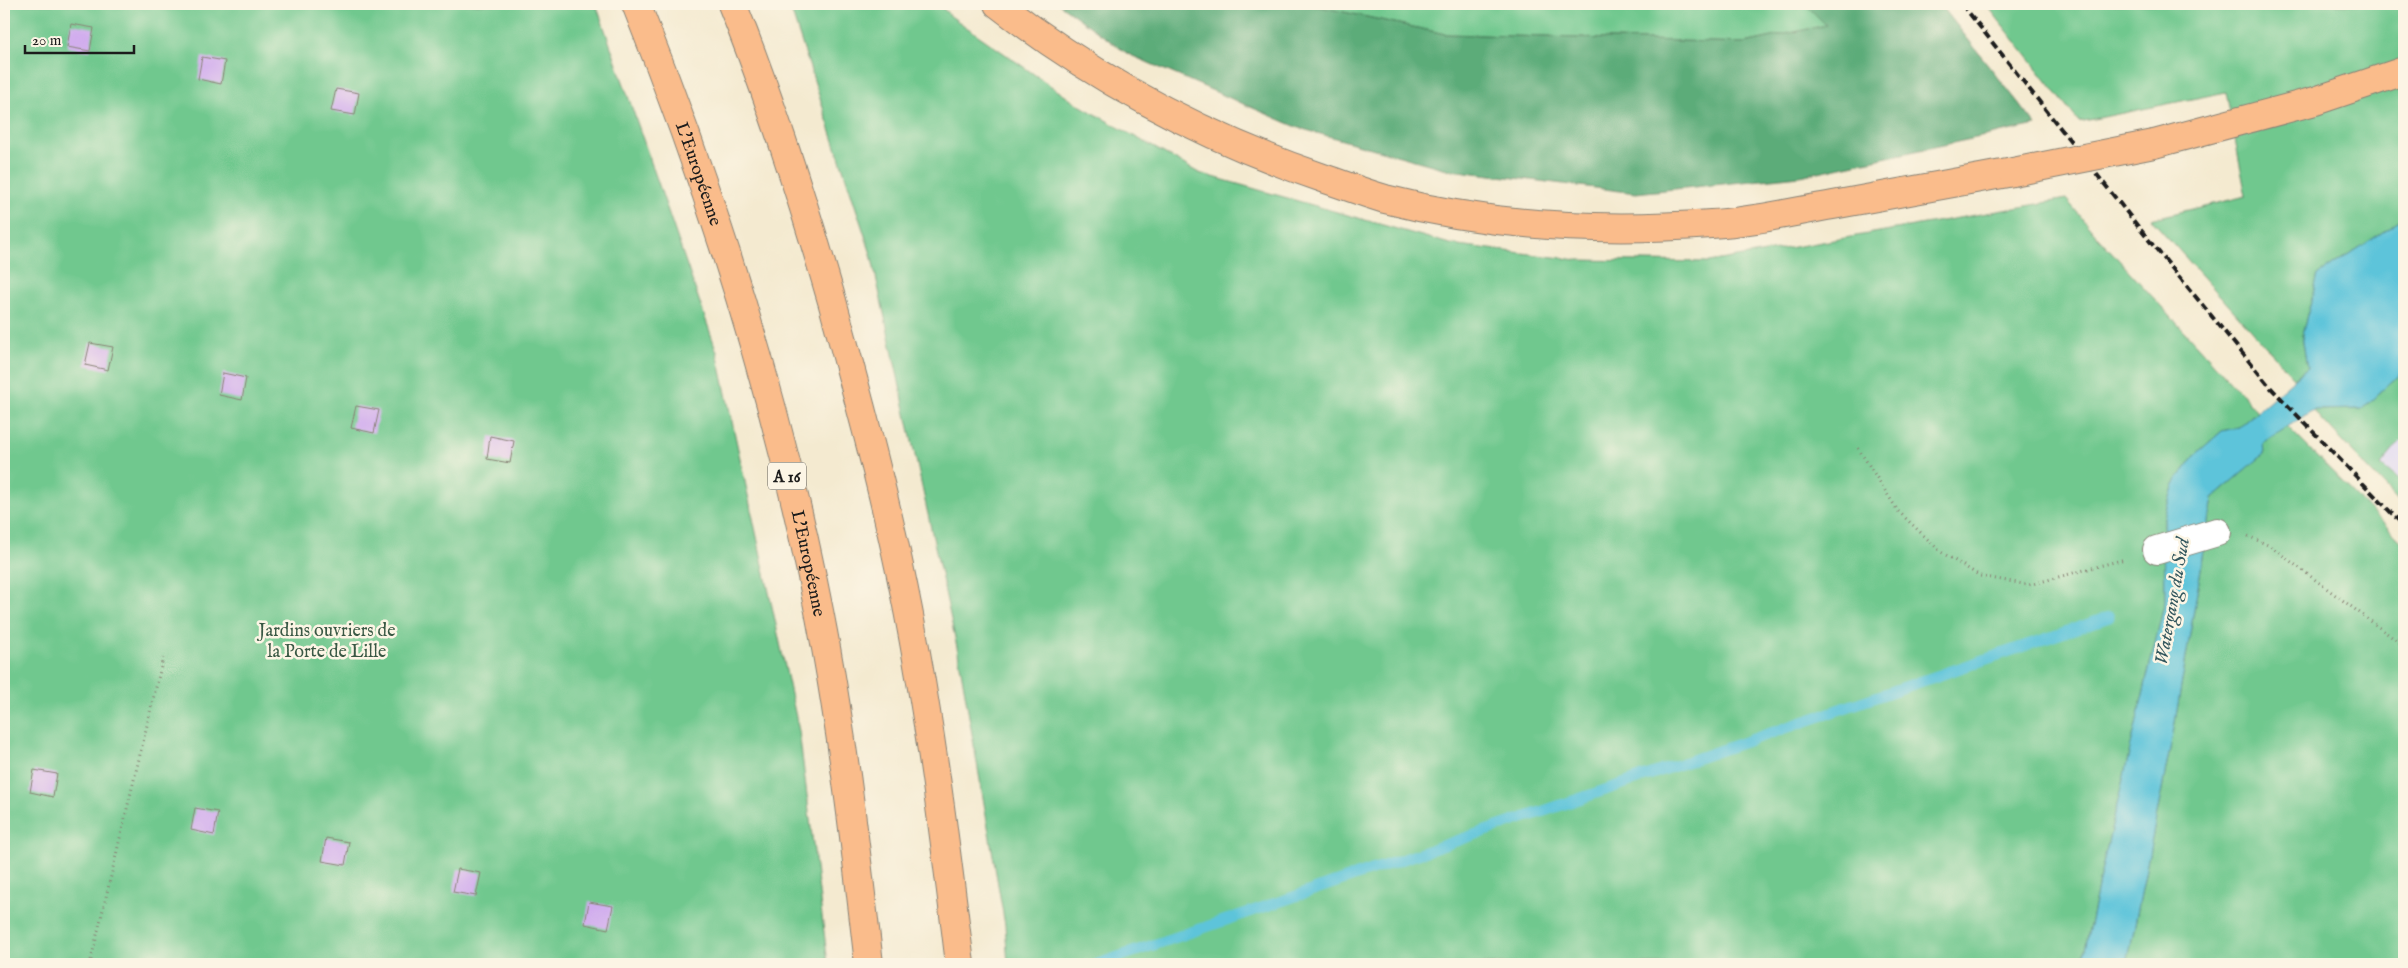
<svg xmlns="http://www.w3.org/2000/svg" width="2408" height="968" font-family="'IM FELL English',serif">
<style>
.built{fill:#dcd6f6}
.green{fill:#70c88e;stroke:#467255}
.forest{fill:#5cac79;stroke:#3c644a}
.water{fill:#5dc4da;stroke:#3c707b}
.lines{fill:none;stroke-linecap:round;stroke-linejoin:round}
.stream{stroke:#5dc4da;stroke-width:11}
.building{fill:#d0acee}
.minor-casing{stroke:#888376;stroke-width:30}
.motorway-casing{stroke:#888376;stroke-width:30}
.path{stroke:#888376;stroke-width:3;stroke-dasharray:1 4;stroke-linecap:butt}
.minor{stroke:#fff;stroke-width:28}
.motorway{stroke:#fabc8b;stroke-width:28}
.rail{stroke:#1c1c1c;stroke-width:4;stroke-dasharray:8 4;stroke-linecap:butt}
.motorway-bridge-casing{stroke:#888376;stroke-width:30;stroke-linecap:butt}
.motorway-bridge{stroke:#fabc8b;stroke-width:28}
.labels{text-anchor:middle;stroke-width:5;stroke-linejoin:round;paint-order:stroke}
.shield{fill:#fcf5e5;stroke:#5f5d58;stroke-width:1}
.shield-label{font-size:16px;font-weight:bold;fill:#1c1c1c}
.street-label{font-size:18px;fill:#1c1c1c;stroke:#fcf5e5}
.park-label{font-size:18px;fill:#395844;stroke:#fcf5e5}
.water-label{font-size:19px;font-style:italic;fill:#33575e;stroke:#fcf5e5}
</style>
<rect width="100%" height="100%" fill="#fcf5e5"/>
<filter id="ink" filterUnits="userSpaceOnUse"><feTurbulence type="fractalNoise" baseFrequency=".02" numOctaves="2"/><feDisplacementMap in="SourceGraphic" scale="10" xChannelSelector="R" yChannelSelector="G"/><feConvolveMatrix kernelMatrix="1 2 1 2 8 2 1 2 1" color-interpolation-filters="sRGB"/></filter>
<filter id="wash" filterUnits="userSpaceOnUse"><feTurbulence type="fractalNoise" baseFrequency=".0096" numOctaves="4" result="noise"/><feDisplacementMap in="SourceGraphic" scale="20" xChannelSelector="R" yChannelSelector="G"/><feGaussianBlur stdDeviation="1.12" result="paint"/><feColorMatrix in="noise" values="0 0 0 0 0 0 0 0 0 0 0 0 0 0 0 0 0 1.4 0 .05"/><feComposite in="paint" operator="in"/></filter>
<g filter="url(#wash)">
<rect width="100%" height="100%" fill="#f4ead0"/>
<!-- built -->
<polygon class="built" points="2404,437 2404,484 2381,465"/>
<!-- green -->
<g class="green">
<polygon points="4,4 596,4 717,352 799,731 828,964 4,964"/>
<polygon points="789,4 938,4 952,17 1074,102 1199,173 1450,244 1578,260 1709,262 2066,199 2097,236 2257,411 2239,427 2222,431 2197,453 2174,484 2164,517 2165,601 2100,877 2082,964 1008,964 1005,925 957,647 871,254"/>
<polygon points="1307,4 1805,4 1827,25 1745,43 1445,34"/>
<polygon points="1986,4 2404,4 2404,218 2318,275 2302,335 2307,368 2294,378 2151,219 2246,196 2226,92 2079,122"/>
<polygon points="2404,370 2404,437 2381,465 2404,484 2404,507 2313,410 2362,409"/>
<polygon points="2282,421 2404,544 2404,964 2127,964 2173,734 2213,498 2264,454 2263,443 2273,437"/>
</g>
<!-- forest -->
<polygon class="forest" points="1059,4 1307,4 1445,34 1745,43 1826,25 1805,4 1940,4 2036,125 1800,176 1636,193 1450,170 1299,128 1128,54"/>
<!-- water -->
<polygon class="water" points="2404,218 2404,370 2362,409 2313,410 2263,443 2264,454 2213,498 2173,734 2127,964 2082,964 2100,877 2165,601 2164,517 2174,484 2197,453 2222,431 2239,427 2307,368 2302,335 2318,275"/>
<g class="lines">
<!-- stream -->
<polyline class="stream" points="1098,964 2109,617"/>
</g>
<g id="blocks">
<!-- building -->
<g class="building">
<polygon points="71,24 94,28 90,51 67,47"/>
<polygon points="202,57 225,61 221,84 198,79"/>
<polygon points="336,89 359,93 355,115 331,111"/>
<polygon points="90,343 113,347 108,370 85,365"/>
<polygon points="223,373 246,378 242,400 219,395"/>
<polygon points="356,406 379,410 374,433 351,428"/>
<polygon points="490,436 514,441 510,463 487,459"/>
<polygon points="34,770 57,774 53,797 30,792"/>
<polygon points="195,808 218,812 214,835 191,830"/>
<polygon points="326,838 349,842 345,865 322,861"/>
<polygon points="458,869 481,873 476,896 453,892"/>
<polygon points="589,902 613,906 608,929 585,924"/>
</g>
</g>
</g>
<g filter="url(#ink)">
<use href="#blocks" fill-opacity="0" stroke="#888376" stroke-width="1"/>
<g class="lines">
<!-- minor casing -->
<g class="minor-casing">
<polyline id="minor" points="2157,550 2217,532"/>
</g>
<!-- motorway casing -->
<g class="motorway-casing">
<g id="motorway">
<path id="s1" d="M636,4C719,211 786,429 826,648C845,753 857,859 869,964"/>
<path d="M732,4C771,100 803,201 832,301C856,389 880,477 899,566C927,697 944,831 960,964"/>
<path d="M998,4C1096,80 1206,138 1323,178C1344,185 1364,193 1385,199C1489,226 1603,232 1711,224C1751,222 1792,212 1833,205C1893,194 1953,183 2013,172"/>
<polyline points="2154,144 2315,101 2404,71"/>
</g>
</g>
<!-- path -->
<g class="path">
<polyline points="1858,448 1898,511 1941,552 1980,576 2029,585 2125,559"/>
<polyline points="2248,536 2270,546 2404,646"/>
<polyline points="91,960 163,658"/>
</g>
<!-- minor -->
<use href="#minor" class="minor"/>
<!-- motorway -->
<use href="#motorway" class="motorway"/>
<!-- rail -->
<polyline class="rail" points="1962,4 2148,239 2271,388 2404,526"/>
<!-- motorway-bridge casing -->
<g class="motorway-bridge-casing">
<polyline id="motorway-bridge" points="2013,172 2154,144"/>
</g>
<!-- motorway-bridge -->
<use href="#motorway-bridge" class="motorway-bridge"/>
</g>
</g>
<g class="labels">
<!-- shield labels -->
<rect class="shield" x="768" y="462.5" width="38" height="27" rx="4"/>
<g class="shield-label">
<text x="787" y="482">A 16</text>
</g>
<!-- street labels -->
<g class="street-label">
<text dy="6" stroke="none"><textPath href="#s1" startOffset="181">L'Européenne</textPath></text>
<text dy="6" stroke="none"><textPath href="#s1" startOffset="586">L'Européenne</textPath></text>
</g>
<!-- park labels -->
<g class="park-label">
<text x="327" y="636">Jardins ouvriers de<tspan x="327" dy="21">la Porte de Lille</tspan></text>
</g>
<!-- water labels -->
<g class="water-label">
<text transform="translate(2171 601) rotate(-80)" y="7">Watergang du Sud</text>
</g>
</g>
<!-- margin -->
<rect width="2408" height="968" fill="none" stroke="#fcf5e5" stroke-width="20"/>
<!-- scale -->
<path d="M25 45v8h109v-8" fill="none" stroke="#1c1c1c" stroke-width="2.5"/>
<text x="32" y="45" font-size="15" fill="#1c1c1c" stroke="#fcf5e5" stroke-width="4" paint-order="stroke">20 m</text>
</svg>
